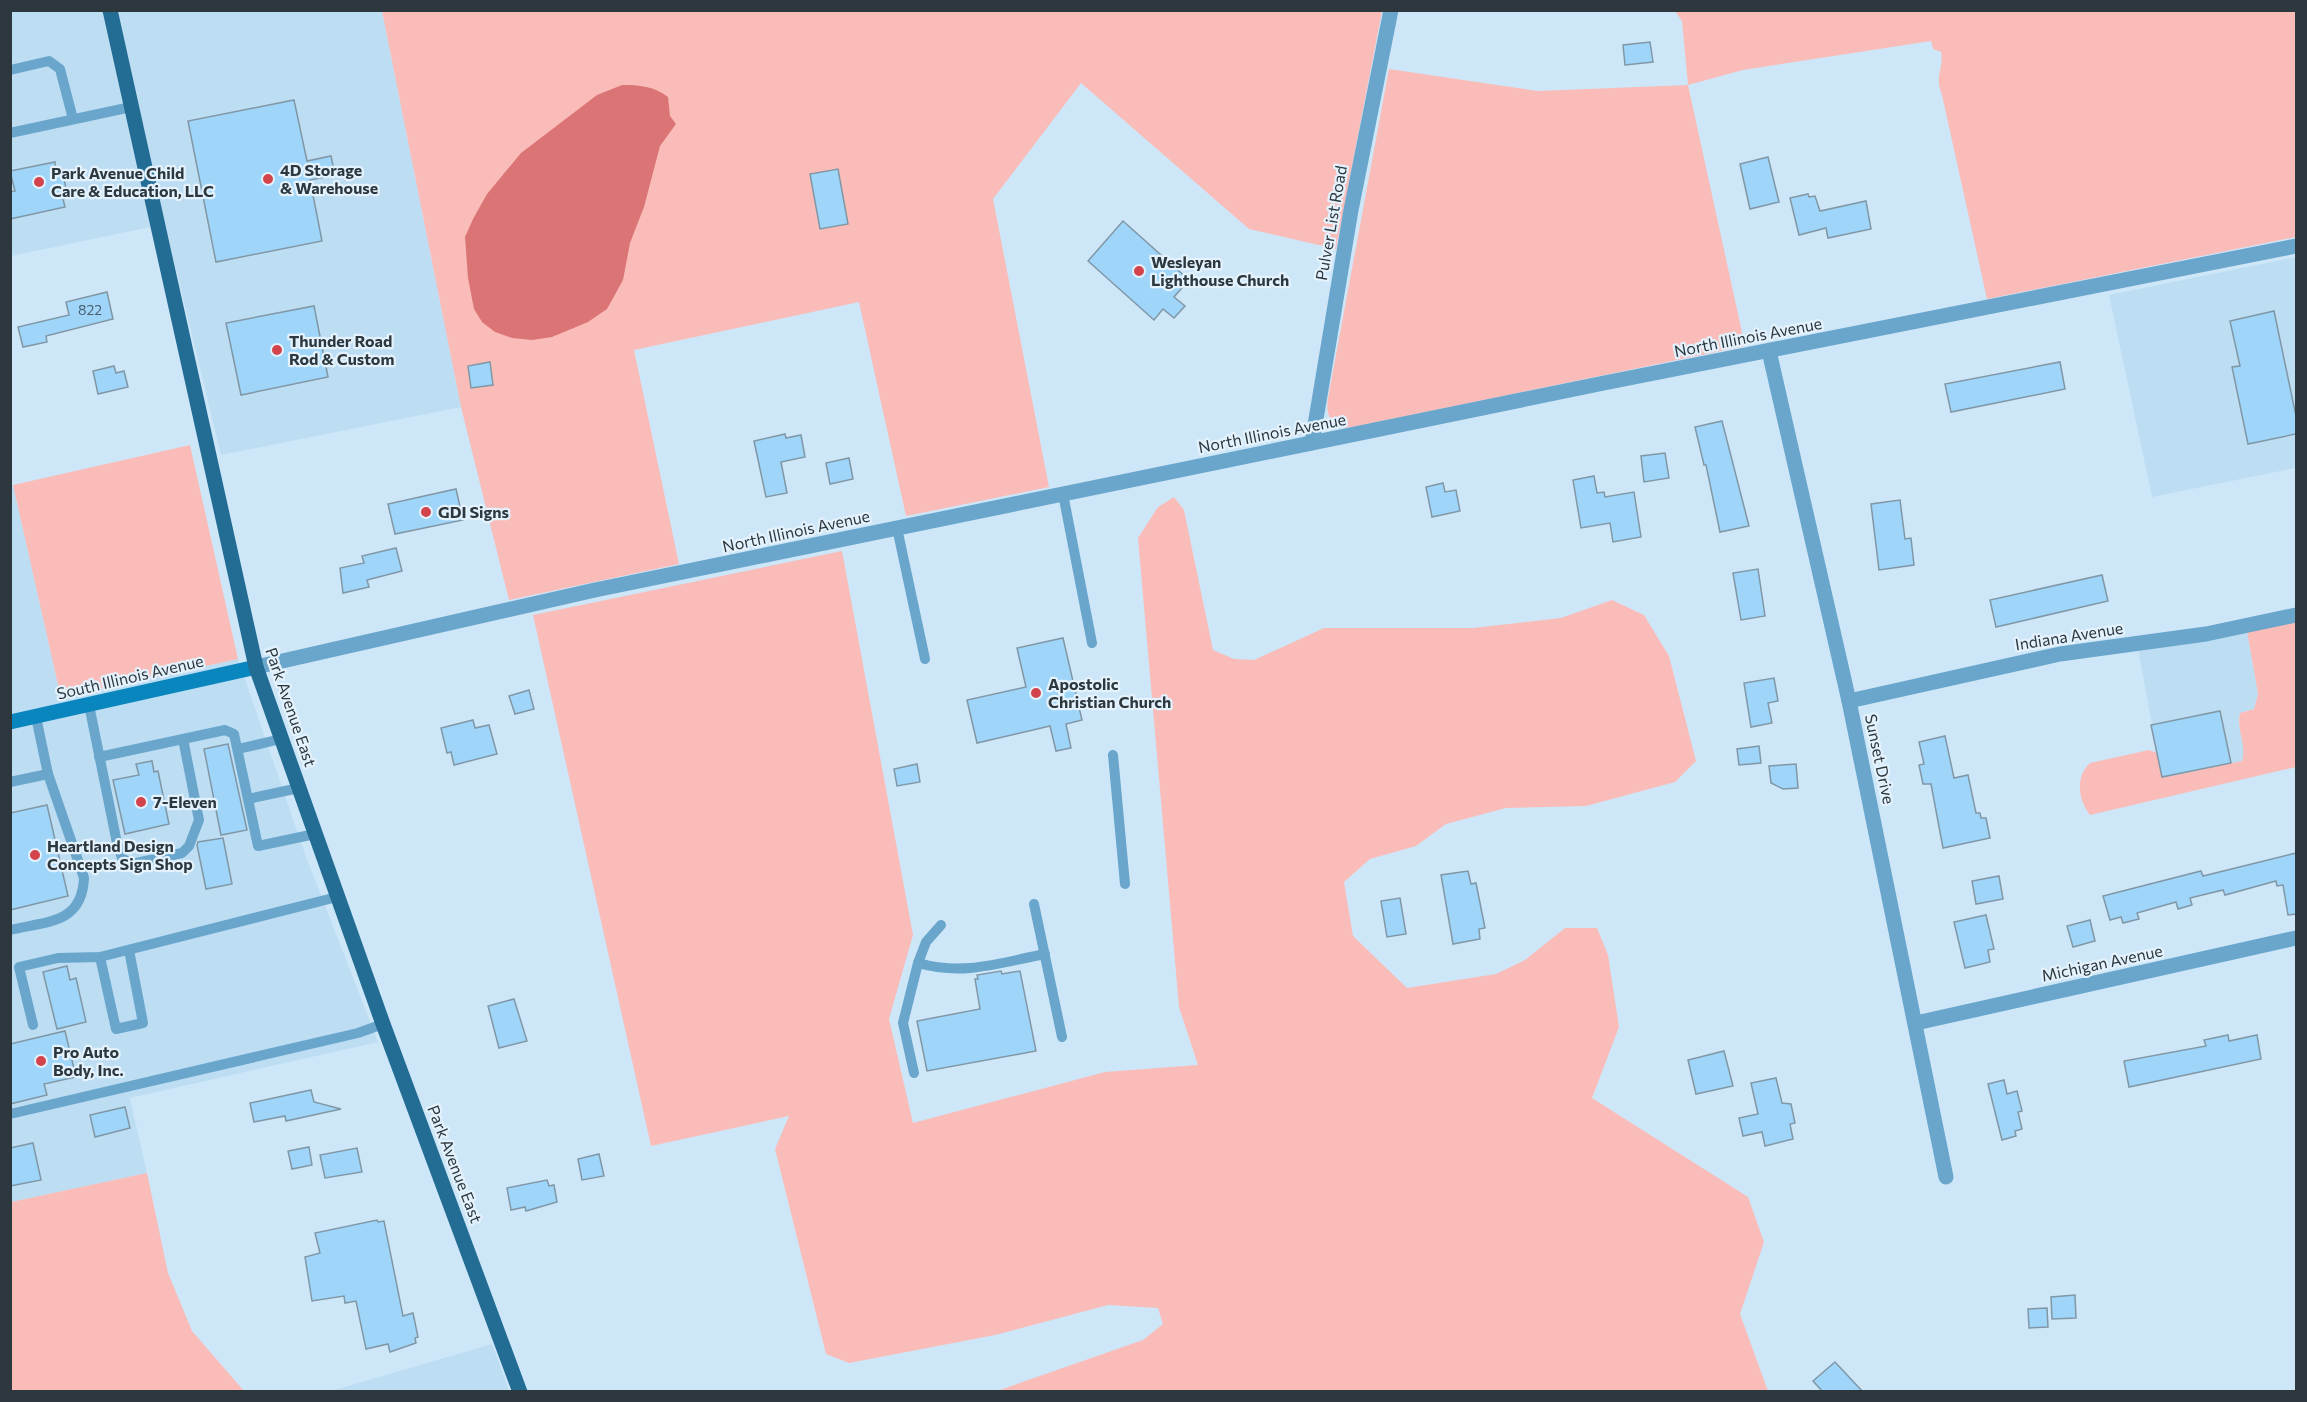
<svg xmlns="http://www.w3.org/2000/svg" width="2307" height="1402" font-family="Commissioner,sans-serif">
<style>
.built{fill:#bdddf3}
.green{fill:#fabcb9}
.water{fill:#db7575}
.building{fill:#9ed5f9;stroke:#8097a6;stroke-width:1.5}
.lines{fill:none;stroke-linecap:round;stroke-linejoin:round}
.service{stroke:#6aa6cc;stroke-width:10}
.minor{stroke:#6aa6cc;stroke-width:15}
.tertiary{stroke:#6aa6cc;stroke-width:15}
.secondary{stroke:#0986be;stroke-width:15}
.primary{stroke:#236d95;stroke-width:15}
.poi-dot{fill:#d3434c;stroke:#e3f2fd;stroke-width:2}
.labels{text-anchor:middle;stroke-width:4.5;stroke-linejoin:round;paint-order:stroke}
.number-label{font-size:14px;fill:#495e6d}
.poi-label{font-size:16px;font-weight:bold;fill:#2d373e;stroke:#e3f2fd;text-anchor:start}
.street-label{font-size:16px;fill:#2d373e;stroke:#e3f2fd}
</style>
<rect width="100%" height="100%" fill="#cee7f8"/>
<!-- built -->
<g class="built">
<polygon points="11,11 382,11 461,407 221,455 165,224 11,256"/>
<polygon points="2296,257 2296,468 2152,497 2109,295"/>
<polygon points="13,485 61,698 238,659 305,854 378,1042 130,1098 147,1173 11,1202 10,486"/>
<polygon points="2247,631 2258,694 2254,709 2240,713 2238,719 2245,753 2242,761 2167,777 2161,770 2157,753 2138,648"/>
<polygon points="492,1344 509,1391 331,1391"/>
</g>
<!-- green -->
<g class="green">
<polygon points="382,11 1382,11 1336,249 1249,229 1081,83 993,199 1049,487 906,516 859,302 634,350 679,564 509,600 461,407"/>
<path d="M1675,11H2296V237L1987,299L1942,95C1934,76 1944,69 1941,52L1933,49L1931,41L1743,70L1688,85L1745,346L1352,427L1340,428C1328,419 1326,412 1328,398L1389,69L1537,91L1688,85L1682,21Z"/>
<polygon points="190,445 238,659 61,698 13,485"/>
<polygon points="1174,497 1184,510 1213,650 1234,659 1254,660 1324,628 1473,628 1561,618 1612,600 1644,615 1669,656 1696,761 1675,782 1586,806 1506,808 1446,824 1416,846 1370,859 1344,882 1353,936 1407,988 1496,974 1525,960 1565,928 1597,928 1608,955 1619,1027 1592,1098 1748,1197 1764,1242 1740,1314 1768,1391 997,1391 1143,1340 1163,1324 1158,1308 1108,1305 995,1335 849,1363 826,1354 775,1149 789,1116 651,1146 533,615 842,551 913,935 889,1019 913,1123 1105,1072 1198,1065 1179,1007 1138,538 1158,507"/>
<path d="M2296,621V767L2090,815C2078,800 2075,777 2090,763L2149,750L2157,753L2161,770L2167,777L2242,761C2247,745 2236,729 2240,713L2254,709L2258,694L2247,631Z"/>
<polygon points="147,1173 168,1273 192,1331 244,1391 11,1391 11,1202"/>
</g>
<!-- water -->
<path class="water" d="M622,85C640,85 653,86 668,97L670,116L676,124L660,146L644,207L630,243L623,280L607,309L588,322L552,337L532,340L512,338L495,332L482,322L474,309L468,278L465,237L473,219L487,194L521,153L597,95Z"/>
<!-- building -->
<g class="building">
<polygon points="1650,42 1653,62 1625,65 1623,45"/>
<polygon points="294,100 307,161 331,156 335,175 310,180 322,241 216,262 188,121"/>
<polygon points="1768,157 1779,202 1750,209 1740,164"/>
<polygon points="55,162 56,170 62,169 68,198 63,199 65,207 10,219 10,192 15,191 10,171"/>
<polygon points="838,169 848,224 820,229 810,174"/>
<polygon points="1808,194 1809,197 1815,196 1820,211 1866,201 1871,229 1828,238 1826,228 1799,235 1790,198"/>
<polygon points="1123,221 1189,280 1174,297 1185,306 1174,318 1163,309 1154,320 1088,261"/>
<polygon points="107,292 113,319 46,336 47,342 23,347 18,327 69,315 66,302"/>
<polygon points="314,306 328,377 241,395 226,323"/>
<polygon points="2274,311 2296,416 2296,434 2248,444 2232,367 2240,366 2230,321"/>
<polygon points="490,362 493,385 471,388 468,366"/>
<polygon points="2060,362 2065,389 1951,412 1945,384"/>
<polygon points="114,366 116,373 124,371 128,387 98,394 93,371"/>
<polygon points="1722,421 1749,526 1720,532 1706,465 1704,465 1695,427"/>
<polygon points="785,434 786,438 801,435 805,457 781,462 787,493 766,497 754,441"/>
<polygon points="1665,453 1669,478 1644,482 1641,456"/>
<polygon points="849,458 853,479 830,484 826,463"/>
<polygon points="1594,476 1597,493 1604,492 1605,497 1634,492 1641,537 1613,542 1610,523 1581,528 1573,480"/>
<polygon points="1443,483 1445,492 1456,490 1460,511 1432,517 1426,487"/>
<polygon points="456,489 463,520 395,534 388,504"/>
<polygon points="1900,500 1905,539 1911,538 1914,565 1879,570 1871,504"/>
<polygon points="396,548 402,571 367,580 369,587 343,593 340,568 364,563 362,556"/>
<polygon points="1758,569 1765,616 1741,620 1733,573"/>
<polygon points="2102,575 2108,601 1996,627 1990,600"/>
<polygon points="1063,638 1082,720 1066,724 1071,748 1056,751 1050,726 977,743 967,700 1026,687 1017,648"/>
<polygon points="1774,678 1778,701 1768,703 1772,723 1751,727 1744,683"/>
<polygon points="529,690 534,709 515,714 509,696"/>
<polygon points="2220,711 2231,763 2162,777 2151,725"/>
<polygon points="473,720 475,728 489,725 497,754 454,765 451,752 447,753 441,728"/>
<polygon points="1945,736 1954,778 1968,775 1976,813 1980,813 1981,818 1986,818 1990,838 1943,848 1931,784 1923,784 1919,765 1924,764 1919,742"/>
<polygon points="228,744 247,830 221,835 204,749"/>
<polygon points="1759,746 1761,763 1739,765 1737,749"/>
<polygon points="152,761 154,772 158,771 169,824 125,834 113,780 139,775 136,764"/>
<polygon points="917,764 920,782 897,786 894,769"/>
<polygon points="1796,764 1798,788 1783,789 1771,783 1769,766"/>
<polygon points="47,805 68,896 10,910 10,813"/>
<polygon points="223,838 232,884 206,889 197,845 198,842"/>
<polygon points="2296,853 2296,914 2288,915 2283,885 2277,886 2276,881 2225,895 2223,890 2190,898 2192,905 2178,909 2176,902 2137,913 2139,919 2123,923 2121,917 2110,920 2103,896 2201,871 2203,876"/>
<polygon points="1468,871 1471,884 1476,883 1485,928 1479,929 1480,939 1453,944 1441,875"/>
<polygon points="1999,876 2003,899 1976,904 1972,881"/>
<polygon points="1400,898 1406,934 1387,937 1381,901"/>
<polygon points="1986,915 1994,949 1988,950 1990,962 1965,968 1954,922"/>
<polygon points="2090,920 2095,941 2073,947 2067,926"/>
<polygon points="67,966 70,980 76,978 86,1022 57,1029 43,972"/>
<polygon points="1001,971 1002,974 1020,971 1036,1051 927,1071 917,1021 980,1009 975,979 978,979 977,975"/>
<polygon points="514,999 527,1041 499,1048 488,1006"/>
<polygon points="65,1031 76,1077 44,1084 47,1095 10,1104 10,1044"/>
<polygon points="2228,1035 2229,1041 2257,1035 2261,1059 2129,1087 2124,1061 2206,1046 2204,1040"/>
<polygon points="1724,1051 1733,1086 1696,1094 1688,1060"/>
<polygon points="1776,1078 1782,1103 1791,1104 1795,1123 1790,1124 1793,1139 1765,1146 1762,1132 1743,1136 1739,1118 1758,1114 1751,1083"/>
<polygon points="2004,1080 2007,1094 2017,1091 2022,1111 2018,1112 2022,1129 2015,1131 2016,1136 2002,1140 1988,1084"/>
<polygon points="311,1090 314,1102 341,1109 286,1121 285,1116 254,1122 250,1103"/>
<polygon points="125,1107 130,1128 95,1137 90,1115"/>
<polygon points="33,1143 41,1180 10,1186 10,1148"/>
<polygon points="309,1147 312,1165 292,1169 288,1151"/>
<polygon points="357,1148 362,1172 325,1178 320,1155"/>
<polygon points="599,1154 604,1176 582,1180 578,1159"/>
<polygon points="547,1180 549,1186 554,1185 557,1202 526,1211 525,1207 511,1210 507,1188"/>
<polygon points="377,1220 378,1222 384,1221 403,1316 413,1313 418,1337 415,1338 416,1343 390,1352 388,1344 366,1349 356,1301 345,1303 344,1296 312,1301 305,1257 320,1253 315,1233"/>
<polygon points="2075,1295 2076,1318 2052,1319 2051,1297"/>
<polygon points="2047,1308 2048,1327 2029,1328 2028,1309"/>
<polygon points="1835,1362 1863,1392 1823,1392 1813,1381"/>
</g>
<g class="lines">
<!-- service -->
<g class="service">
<polyline points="10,70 49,61 60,69 73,119"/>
<polyline points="10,133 131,107"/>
<polyline points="1063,494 1092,643"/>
<polyline points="897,528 925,659"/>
<polyline points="89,705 117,843 122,858 132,864 182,853 189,846 199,820 183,739"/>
<polyline points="238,749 281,739"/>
<polyline points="1113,755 1125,884"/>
<polyline points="99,757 225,730 234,734 258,846 315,834"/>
<polyline points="10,782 48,774"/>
<polyline points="248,799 299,788"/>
<polyline points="1034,904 1062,1037"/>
<path d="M10,930C47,921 82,924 84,878L48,774L36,717"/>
<polyline points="100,957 116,1029 143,1023 129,950"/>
<path d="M918,963C964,976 999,963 1045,954"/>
<polyline points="33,1025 19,967 58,958 100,957 337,897"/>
<polyline points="914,1073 903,1023 918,963 926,942 941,925"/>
<polyline points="10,1114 358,1033 383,1024"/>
</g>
<!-- minor -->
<g class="minor">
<polyline points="1769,351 1849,701 1946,1177"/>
<polyline points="1312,443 1351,210 1391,10"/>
<polyline points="1849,701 2060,654 2206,634 2296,615"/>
<polyline points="1916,1023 2296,938"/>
</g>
<!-- tertiary -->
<polyline class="tertiary" points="256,667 595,590 1604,383 2296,246"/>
<!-- secondary -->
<polyline class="secondary" points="10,722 256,667"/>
<!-- primary -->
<polyline class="primary" points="110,10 256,667 383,1024 520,1392"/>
</g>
<!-- markers -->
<g class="poi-dot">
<circle cx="268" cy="179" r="6"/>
<circle cx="39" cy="182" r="6"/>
<circle cx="1139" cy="271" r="6"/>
<circle cx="277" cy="350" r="6"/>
<circle cx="426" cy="512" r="6"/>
<circle cx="1036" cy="693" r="6"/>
<circle cx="141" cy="802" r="6"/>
<circle cx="35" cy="855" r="6"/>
<circle cx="41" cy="1061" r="6"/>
</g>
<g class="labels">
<!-- number labels -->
<g class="number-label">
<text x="90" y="315">822</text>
</g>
<!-- poi labels -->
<g class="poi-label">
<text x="280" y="176">4D Storage<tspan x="280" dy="18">&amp; Warehouse</tspan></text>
<text x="51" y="179">Park Avenue Child<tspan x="51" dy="18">Care &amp; Education, LLC</tspan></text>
<text x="1151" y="268">Wesleyan<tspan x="1151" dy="18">Lighthouse Church</tspan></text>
<text x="289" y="347">Thunder Road<tspan x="289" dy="18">Rod &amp; Custom</tspan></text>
<text x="438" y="518">GDI Signs</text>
<text x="1048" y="690">Apostolic<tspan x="1048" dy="18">Christian Church</tspan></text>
<text x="153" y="808">7-Eleven</text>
<text x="47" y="852">Heartland Design<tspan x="47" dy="18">Concepts Sign Shop</tspan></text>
<text x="53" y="1058">Pro Auto<tspan x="53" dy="18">Body, Inc.</tspan></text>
</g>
<!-- street labels -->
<g class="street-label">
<text transform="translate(1331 223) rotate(-80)" y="6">Pulver List Road</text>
<text transform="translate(1748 337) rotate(-11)" y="6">North Illinois Avenue</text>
<text transform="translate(1272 433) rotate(-11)" y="6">North Illinois Avenue</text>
<text transform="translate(796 531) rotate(-12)" y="6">North Illinois Avenue</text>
<text transform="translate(2069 636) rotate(-9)" y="6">Indiana Avenue</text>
<text transform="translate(130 677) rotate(-13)" y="6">South Illinois Avenue</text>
<text transform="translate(291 707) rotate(71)" y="6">Park Avenue East</text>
<text transform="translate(1880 759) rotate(78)" y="6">Sunset Drive</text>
<text transform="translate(2102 963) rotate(-12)" y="6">Michigan Avenue</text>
<text transform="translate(455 1164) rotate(69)" y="6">Park Avenue East</text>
</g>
</g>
<!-- border -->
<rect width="2307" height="1402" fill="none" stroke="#2d373e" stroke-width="24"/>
</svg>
